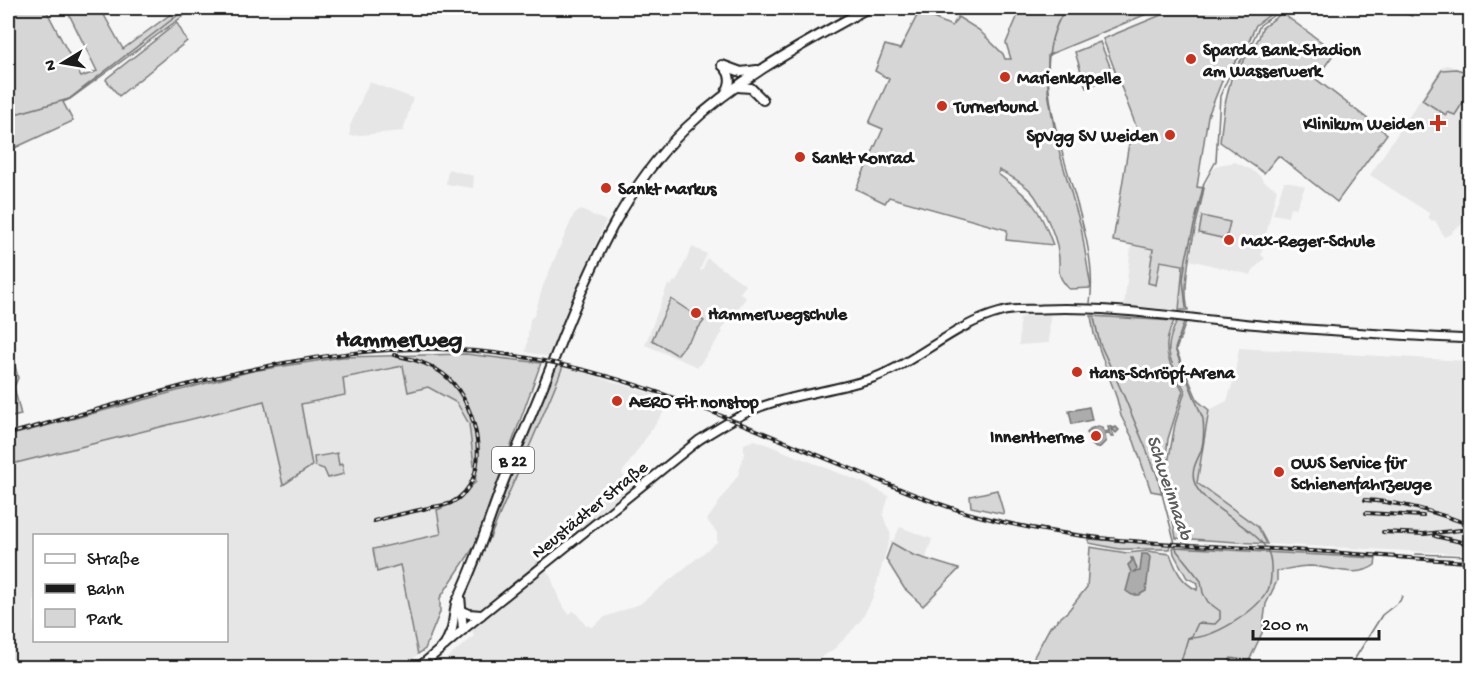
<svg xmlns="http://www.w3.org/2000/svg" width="1478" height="675" font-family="'Gochi Hand',sans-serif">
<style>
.built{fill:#e6e6e6;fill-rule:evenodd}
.green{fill:#d6d6d6;stroke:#797979;stroke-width:1.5}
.water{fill:#acacac;stroke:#727272;stroke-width:1.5}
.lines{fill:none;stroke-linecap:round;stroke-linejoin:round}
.stream{stroke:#727272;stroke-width:1.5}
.secondary-casing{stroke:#1c1c1c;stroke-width:11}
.primary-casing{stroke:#1c1c1c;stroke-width:12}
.secondary{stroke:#fff;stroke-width:7}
.primary{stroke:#fff;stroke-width:8}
.rail-casing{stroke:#1c1c1c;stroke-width:4}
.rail{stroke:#fff;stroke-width:1.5;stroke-dasharray:4.5;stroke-linecap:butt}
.poi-dot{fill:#c8321e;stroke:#fff;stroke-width:2}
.labels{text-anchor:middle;stroke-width:6;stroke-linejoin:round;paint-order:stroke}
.shield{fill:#fff;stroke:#606060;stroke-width:1.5}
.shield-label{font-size:16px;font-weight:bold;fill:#1c1c1c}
.poi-label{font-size:18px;font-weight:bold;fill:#1c1c1c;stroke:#fff;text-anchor:start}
.street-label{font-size:18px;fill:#1c1c1c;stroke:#fff}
.water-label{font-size:20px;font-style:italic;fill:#5d5d5d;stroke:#fff}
.district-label{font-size:24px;font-weight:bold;fill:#1c1c1c;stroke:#fff}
</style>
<rect width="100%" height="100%" fill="#f6f6f6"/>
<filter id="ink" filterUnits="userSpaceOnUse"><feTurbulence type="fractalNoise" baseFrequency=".0167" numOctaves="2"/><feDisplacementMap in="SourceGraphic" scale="12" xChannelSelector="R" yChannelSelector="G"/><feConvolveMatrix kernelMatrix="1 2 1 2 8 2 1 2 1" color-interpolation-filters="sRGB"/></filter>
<g filter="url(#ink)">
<!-- built -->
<g class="built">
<polygon points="1447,65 1470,72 1470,188 1468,188 1467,192 1470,200 1470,219 1452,231 1453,233 1444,237 1435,220 1432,221 1428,217 1429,213 1370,175 1442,67"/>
<polygon points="369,82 413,98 403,131 350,136 350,126"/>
<polygon points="1235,162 1250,169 1260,176 1263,181 1277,189 1261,255 1265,258 1253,270 1251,275 1190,260 1204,188 1212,170 1219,165"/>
<polygon points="448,169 474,176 473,188 446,184"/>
<polygon points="1284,182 1291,182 1305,187 1296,208 1290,207 1288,217 1273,214"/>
<polygon points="581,210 606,221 591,254 549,357 526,352 530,319 534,316 543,286 574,214"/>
<polygon points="1131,246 1153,249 1149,283 1156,284 1160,261 1183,265 1179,310 1124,306"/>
<polygon points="692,247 707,254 700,270 702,271 707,258 746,285 740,293 746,298 721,330 723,332 698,367 645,345 668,284 671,286 674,281 676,282"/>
<polygon points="1050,315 1049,343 1019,345 1020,319 1024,316"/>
<polygon points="1239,348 1466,361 1468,353 1470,353 1470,554 1267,544 1258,527 1197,483 1209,410 1227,401 1234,379"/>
<path d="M404,366L428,387L457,403L469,424L476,483L451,504L437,510L441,534L377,572L400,565L408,601L411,626L418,654L409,663L403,667L8,668V465L264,401L283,485L312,466L301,404L344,395L343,378ZM34,536H226V640H34Z"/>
<polygon points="563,366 672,400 622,473 632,486 539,561 551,577 560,602 569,614 574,611 586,625 592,627 605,617 640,604 717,542 717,533 707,520 738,475 744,454 744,444 755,440 864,483 889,496 883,515 887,527 891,534 873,597 862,619 849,634 834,649 807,667 435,668 474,636 464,604 465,596 488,537 490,538 516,474 541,422"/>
<polygon points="900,527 932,539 926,558 913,555 892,543"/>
</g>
<!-- green -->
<g class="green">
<polygon points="18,8 45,8 81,77 97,71 66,8 100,8 123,49 179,8 194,8 70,99 63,102 73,121 8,151 8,19"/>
<path d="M1021,8H1161L1048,55V92L1057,144L1081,227L1091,288L1069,289C1053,271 1062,271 1058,251C1056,235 1041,203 1031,191C1022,182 1010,176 999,170L998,174C1031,198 1039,206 1053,245L1006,240L1007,230L889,197L885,203L856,189L883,129L869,123L889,79L875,71L885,45L900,49L919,12L952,26L958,17L979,30L1003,54L1005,59H1011L1006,43Z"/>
<path d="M1178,8H1270L1275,11L1256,25L1245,50L1224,76L1208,116L1197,187L1204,188C1198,221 1180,279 1188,310H1179L1183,265L1160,261L1156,285L1148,283L1153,249L1113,241L1129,143H1134L1136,126L1103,39Z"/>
<polygon points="1282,13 1335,52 1316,79 1387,134 1337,202 1280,157 1278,156 1264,173 1220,142 1224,108 1231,79 1259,38 1262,28"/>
<polygon points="177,23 187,41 119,96 106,80 107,78"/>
<polygon points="1100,42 1114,76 1086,88 1075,52"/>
<polygon points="1456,69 1470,73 1470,97 1467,96 1455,115 1447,112 1446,115 1422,100 1442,70"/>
<polygon points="1202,216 1230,222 1226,239 1199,233"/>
<polygon points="671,299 704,321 677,355 652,340"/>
<path d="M1091,316L1174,321C1159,350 1170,364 1183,391L1168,439L1162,493L1151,491L1134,441L1121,416L1117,399L1094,334Z"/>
<path d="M1177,321L1186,322L1176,350L1198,401L1209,410L1197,483L1258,527L1267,544L1176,538L1165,480L1175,424L1185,391C1171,360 1161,354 1177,321Z"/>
<path d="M466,354L541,363L474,547L440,598V612L425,649L418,654C411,625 407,595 400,565L377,572L373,549L441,534L437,510L451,504L476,482L469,424L457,403L428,387L408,392L403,366L343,378L345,395L301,404L312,466L283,485L264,401L8,465V436L252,371L342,357Z"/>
<polygon points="13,357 18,378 14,387 21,415 8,418 8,359"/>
<path d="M557,365L563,366C541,424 513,480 490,538L488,537L514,469Z"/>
<polygon points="337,453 339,465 342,464 344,474 328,478 324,469 315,466 314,457"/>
<polygon points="997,490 1004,514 971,507 970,496"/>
<polygon points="1089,539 1170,545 1169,549 1119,549 1089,543"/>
<polygon points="892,543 913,555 959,569 923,606 904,588 886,559"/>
<path d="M1090,547L1127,553L1147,551L1170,554C1176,570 1181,582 1197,590L1198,583L1187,578L1174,554L1173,547L1376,558L1375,565C1357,579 1332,567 1310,566C1299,566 1288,569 1277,571V581L1266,604L1262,633L1249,661L1231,658L1225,668H1028L1050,627L1068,611L1087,587Z"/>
</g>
<!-- water -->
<g class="water">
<polygon points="1089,407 1092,420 1072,424 1069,411"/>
<polygon points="1098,426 1101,427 1105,432 1109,431 1108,426 1114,428 1116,427 1119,430 1116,433 1111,428 1114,437 1111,437 1109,433 1105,434 1106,441 1100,447 1096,448 1090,443 1087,433 1090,429"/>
<polygon points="1142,554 1147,554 1150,557 1146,591 1139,595 1132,595 1126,591 1131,572 1128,565 1132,561 1131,558 1133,558 1137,569 1133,572 1140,571"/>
</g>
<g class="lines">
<!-- stream -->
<g class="stream">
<path d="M1066,8C1010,91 1104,213 1090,303"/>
<polyline points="1391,8 1412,16"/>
<polyline points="1423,10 1424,8"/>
<polyline points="8,116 69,99 187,8"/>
<polyline points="1186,308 1183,280 1186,259 1204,183 1216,161 1220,96 1229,76 1248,51 1260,25 1274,15 1295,8"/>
<polyline points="1094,318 1100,344 1123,394 1157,475 1177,551 1201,581 1203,593 1208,602 1220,611 1220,619 1215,624 1198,623 1192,636 1188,638 1182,658 1172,668"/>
<path d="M1184,322L1175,349L1203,419C1204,429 1204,441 1201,451C1197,461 1191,469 1194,481C1200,507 1257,525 1269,554C1272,562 1272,582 1268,590C1256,612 1213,639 1188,638"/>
<polyline points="1415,554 1470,556"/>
<polyline points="1349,668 1382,615 1400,601 1402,596"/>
</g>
<!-- secondary casing -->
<g class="secondary-casing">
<path id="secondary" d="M463,630L699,440C723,425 745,411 772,403C805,393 840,389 873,378C919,361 952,325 1001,312C1014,308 1029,310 1042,309C1108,306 1175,317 1240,323C1317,331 1394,335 1470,339"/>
</g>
<!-- primary casing -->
<g class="primary-casing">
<g id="primary">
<polyline points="722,65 741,72 757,70"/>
<path d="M723,66C731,74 732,82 726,92"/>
<polyline points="737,87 751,88 763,100"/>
<polyline points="461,610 469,614 481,615"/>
<path d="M445,645L452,629L456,603C476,564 488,521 504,480C523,434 543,388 561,341C592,263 625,187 686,128C739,77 805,43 868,8"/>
<polyline points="418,668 463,630 460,596"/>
</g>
</g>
<!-- secondary -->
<use href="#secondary" class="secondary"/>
<!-- primary -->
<use href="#primary" class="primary"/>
<!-- rail casing -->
<g class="rail-casing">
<g id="rail">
<path d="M8,434C151,397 285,347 436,349C584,351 713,413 847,467C889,484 931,503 975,515C1072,542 1174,544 1274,549C1340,552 1405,558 1470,562"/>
<path d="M1365,500C1402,502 1436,512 1470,525"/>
<polyline points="1366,513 1423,516"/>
<path d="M374,521C392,516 410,512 428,508C435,506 444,506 451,503C495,480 478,406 448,378C433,364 413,359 394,355"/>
<polyline points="1383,532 1424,534 1470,529"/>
<polyline points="1435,536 1470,544"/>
</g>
</g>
<!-- rail -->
<use href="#rail" class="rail"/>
</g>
</g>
<!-- markers -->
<g class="poi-dot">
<circle cx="1191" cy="59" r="6"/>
<circle cx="1005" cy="77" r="6"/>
<circle cx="942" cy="106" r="6"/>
<path d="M1435 114h6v6h6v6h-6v6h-6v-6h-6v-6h6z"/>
<circle cx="1170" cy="135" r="6"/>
<circle cx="800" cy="157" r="6"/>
<circle cx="606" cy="188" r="6"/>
<circle cx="1229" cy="240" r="6"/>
<circle cx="696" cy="313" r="6"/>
<circle cx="1077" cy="372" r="6"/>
<circle cx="617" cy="401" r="6"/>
<circle cx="1096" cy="436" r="6"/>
<circle cx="1279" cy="472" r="6"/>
</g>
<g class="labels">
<!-- shield labels -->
<rect class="shield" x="492" y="447" width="42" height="26" rx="4.5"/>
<g class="shield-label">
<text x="513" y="466">B 22</text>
</g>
<!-- poi labels -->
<g class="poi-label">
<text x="1203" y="55">Sparda Bank-Stadion<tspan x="1203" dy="21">am Wasserwerk</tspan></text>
<text x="1017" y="83">Marienkapelle</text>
<text x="954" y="112">Turnerbund</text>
<text x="1424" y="129" text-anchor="end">Klinikum Weiden</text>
<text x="1158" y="141" text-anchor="end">SpVgg SV Weiden</text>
<text x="812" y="163">Sankt Konrad</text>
<text x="618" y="194">Sankt Markus</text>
<text x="1241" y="246">Max-Reger-Schule</text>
<text x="708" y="319">Hammerwegschule</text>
<text x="1089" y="378">Hans-Schröpf-Arena</text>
<text x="629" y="407">AERO Fit nonstop</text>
<text x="1084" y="442" text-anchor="end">Innentherme</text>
<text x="1291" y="468">OWS Service für<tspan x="1291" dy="21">Schienenfahrzeuge</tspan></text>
</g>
<!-- street labels -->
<g class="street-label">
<text transform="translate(589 509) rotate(-39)" y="6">Neustädter Straße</text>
</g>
<!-- water labels -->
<g class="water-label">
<text transform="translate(1171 487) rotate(72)" y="7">Schweinnaab</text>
</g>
<!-- district labels -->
<g class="district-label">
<text x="399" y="346">Hammerweg</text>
</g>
</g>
<!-- margin -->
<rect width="1478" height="675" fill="none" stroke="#fff" stroke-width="30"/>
<rect x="15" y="15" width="1448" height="645" fill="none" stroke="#1c1c1c" stroke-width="2" filter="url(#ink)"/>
<!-- legend -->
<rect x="33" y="534" width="195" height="108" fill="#ffffff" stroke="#a4a4a4" stroke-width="1.5"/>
<rect x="45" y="554" width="30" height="9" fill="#ffffff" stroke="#a4a4a4" stroke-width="1.5"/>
<text x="87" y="564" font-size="18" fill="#1c1c1c">Straße</text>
<rect x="45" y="584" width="30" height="9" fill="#1c1c1c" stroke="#a4a4a4" stroke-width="1.5"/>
<text x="87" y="594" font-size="18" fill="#1c1c1c">Bahn</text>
<rect x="45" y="609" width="30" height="18" fill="#d6d6d6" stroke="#a4a4a4" stroke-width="1.5"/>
<text x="87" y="624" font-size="18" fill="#1c1c1c">Park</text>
<!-- north arrow -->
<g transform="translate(63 63) rotate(259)" stroke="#ffffff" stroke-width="4.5" paint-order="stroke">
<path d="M0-4.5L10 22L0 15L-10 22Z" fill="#1c1c1c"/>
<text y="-9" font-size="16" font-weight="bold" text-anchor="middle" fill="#1c1c1c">N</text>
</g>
<!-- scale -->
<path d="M1253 630v9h126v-9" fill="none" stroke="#1c1c1c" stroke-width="3"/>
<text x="1262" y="630" font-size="18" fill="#1c1c1c" stroke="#ffffff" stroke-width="4.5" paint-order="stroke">200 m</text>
</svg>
